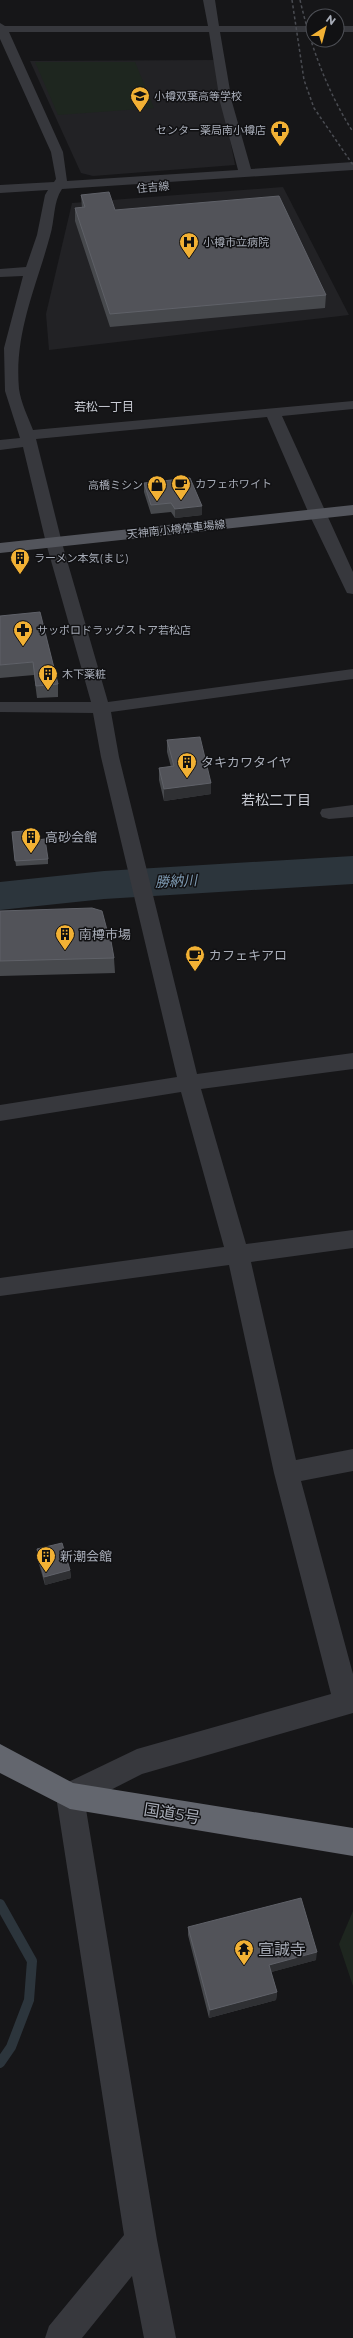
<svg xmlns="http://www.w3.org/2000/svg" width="353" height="2338" font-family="Montserrat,'Noto Sans JP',sans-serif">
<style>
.built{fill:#222225}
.green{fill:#1e261f}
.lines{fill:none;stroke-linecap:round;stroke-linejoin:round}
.stream{stroke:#2c353c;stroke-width:10}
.river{fill:#2c353c;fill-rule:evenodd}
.minor{fill:#37383d;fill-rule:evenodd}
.major{fill:#53555c;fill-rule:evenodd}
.highway{fill:#63666e;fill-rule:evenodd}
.rail{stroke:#4a4c52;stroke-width:1.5;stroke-dasharray:3 2.5;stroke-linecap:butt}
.wall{fill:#47494d}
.shaded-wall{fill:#2f3033}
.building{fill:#525359;stroke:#5f6168}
.labels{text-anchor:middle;stroke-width:3;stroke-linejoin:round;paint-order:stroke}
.far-poi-label{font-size:11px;fill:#a8adb8;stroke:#111113;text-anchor:start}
.far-street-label{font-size:11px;fill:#a8adb8;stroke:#111113}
.far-neighbourhood-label{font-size:12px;fill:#c9ccd4;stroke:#111113}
.poi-label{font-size:13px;fill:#a8adb8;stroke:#111113;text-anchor:start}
.neighbourhood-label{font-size:14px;fill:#c9ccd4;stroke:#111113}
.water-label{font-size:14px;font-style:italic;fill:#7f9bb3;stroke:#111113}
.near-street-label{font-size:16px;fill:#a8adb8;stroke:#111113}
.near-poi-label{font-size:16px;fill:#a8adb8;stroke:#111113;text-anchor:start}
</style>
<rect width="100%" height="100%" fill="#161618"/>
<!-- built -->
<g class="built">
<polygon points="215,60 235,165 93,176 81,173 30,61"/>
<polygon points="283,187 349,315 49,350 46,314 72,203"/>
</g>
<!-- green -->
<g class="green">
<polygon points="35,62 135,62 154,108 58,115"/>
<polygon points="353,1911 353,1986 339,1944"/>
</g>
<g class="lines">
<!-- stream -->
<polyline class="stream" points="0,1904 32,1961 29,2000 11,2047 0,2063"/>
<!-- river -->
<polygon class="river" points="353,856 353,884 104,899 0,910 0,882 104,871"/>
<!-- minor -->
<g class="minor">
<path d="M203,0H215L219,26H313V32H220L232,102L251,169L353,162V170L62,189C53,202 55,220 50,236C36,288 14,333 19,389C21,403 28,417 33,430L353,401V409L282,416L353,572V594L347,593L345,589L309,514L267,417L36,439L62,543L108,702L353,669V679L111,712L119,757L197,1074L353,1053V1069L201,1089L246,1244L353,1230V1248L251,1262L296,1460L353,1449V1471L301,1481L353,1674V1713L142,1774L85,1803L157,2240L176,2338H144L132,2276L82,2338H45L49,2326L124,2235L56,1796L60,1786L137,1749L331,1694L274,1473L229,1265L0,1296V1278L224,1247L181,1092L0,1121V1105L177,1077L101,757L93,713L0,712V702H91L46,543L23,447L0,450V440L20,438L5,391L4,348L23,276L0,277V269L26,267L37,235L45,195L48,190L0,193V185L54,182L56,179L51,152L0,39V23L5,26H208ZM9,32H209L220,102L238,170L67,181L63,152Z"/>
<rect x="337" y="26" width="16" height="6"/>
<polygon points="353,805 353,817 329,819 322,817 320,813 322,809"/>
</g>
<!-- major -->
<polygon class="major" points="353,505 353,515 0,553 0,543"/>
<!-- highway -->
<polygon class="highway" points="0,1744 73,1783 353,1828 353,1856 70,1809 0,1773"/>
<!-- rail -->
<g class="rail">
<polyline points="292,0 304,80 314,108 353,165"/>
<path d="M300,0C311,47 327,91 353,132"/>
</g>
</g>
<!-- wall -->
<g class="wall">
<polygon points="81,195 115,210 326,295 325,308 110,327 75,221 75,208 82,208"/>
<polygon points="144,483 202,515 175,518 171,512 151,514 144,492"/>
<polygon points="0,616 58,684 58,697 37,698 34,675 0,678"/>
<polygon points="167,740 211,794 164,801 159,780 159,768 171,767 167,752"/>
<polygon points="12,832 37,840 48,859 48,864 16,866"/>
<polygon points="0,911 114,958 115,973 0,976"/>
<polygon points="37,1549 70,1570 71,1578 45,1585 37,1557"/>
<polygon points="188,1927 316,1960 271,1972 277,1992 276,2000 209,2018 188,1935"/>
</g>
<!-- shaded-wall -->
<g class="shaded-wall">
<polygon points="202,506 202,515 175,518 175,509"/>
<polygon points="211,783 211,794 164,801 164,789"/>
<polygon points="70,1570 71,1578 45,1585 44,1577"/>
<polygon points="317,1952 316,1960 268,1973 269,1965"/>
<polygon points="277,1992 276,2000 209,2018 210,2010"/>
</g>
<!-- building -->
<g class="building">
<polygon points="109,192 115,210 279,196 326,295 110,314 75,208 85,207 81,195"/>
<polygon points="190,478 202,506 175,509 171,503 151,505 144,483"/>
<polygon points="40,612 58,684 36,686 33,662 0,665 0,616"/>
<polygon points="200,737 211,783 164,789 159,768 174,766 167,740"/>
<polygon points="36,830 37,840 45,839 48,859 15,861 12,832"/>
<polygon points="92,908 102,911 107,930 109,930 114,958 0,961 0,911"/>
<polygon points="62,1543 70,1570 44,1577 37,1549"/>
<polygon points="301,1898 317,1952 269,1965 277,1992 210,2010 188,1927"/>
</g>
<!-- icons -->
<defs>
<g id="school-pin" transform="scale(1)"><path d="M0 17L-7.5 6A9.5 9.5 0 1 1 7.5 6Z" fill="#f2b134" stroke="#111113"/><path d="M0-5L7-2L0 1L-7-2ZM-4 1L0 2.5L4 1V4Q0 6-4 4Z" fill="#111"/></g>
<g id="pharmacy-pin" transform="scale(1)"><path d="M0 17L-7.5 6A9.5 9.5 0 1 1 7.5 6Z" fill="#f2b134" stroke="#111113"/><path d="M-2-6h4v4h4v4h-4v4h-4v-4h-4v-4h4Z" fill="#111"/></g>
<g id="hospital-pin" transform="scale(1)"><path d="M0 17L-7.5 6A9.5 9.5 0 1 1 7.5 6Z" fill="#f2b134" stroke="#111113"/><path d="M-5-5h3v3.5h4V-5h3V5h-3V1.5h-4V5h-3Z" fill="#111"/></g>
<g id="cafe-pin" transform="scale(1)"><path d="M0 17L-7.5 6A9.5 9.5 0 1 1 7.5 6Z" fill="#f2b134" stroke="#111113"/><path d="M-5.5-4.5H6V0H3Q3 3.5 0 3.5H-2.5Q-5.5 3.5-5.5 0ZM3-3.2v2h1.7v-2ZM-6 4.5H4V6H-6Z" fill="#111"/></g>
<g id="shop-pin" transform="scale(1)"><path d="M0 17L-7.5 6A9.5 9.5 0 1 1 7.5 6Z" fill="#f2b134" stroke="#111113"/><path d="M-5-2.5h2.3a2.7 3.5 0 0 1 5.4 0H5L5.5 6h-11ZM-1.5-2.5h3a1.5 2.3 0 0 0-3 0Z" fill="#111"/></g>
<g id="building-pin" transform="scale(1)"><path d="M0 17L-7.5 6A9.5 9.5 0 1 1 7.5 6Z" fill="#f2b134" stroke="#111113"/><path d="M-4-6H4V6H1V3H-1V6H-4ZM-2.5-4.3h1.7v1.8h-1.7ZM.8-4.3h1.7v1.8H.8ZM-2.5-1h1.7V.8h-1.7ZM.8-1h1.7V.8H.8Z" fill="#111"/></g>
<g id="temple-pin" transform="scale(1)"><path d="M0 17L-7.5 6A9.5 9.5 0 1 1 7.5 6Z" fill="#f2b134" stroke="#111113"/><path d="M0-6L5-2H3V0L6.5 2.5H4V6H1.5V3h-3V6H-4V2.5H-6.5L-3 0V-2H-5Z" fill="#111"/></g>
</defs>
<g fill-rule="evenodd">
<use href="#school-pin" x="140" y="96"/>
<use href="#pharmacy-pin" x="280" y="130"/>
<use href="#hospital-pin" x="189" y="242"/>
<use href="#cafe-pin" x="181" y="484"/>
<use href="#shop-pin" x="157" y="485"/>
<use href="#building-pin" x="20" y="558"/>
<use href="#pharmacy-pin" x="23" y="630"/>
<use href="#building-pin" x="48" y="674"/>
<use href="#building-pin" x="187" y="762"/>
<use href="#building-pin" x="31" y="837"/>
<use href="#building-pin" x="65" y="934"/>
<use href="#cafe-pin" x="195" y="955"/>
<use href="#building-pin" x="46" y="1556"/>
<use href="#temple-pin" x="244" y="1949"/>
</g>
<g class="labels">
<!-- far-poi labels -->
<g class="far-poi-label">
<text x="154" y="100">小樽双葉高等学校</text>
<text x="266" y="134" text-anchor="end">センター薬局南小樽店</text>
<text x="203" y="246">小樽市立病院</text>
<text x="195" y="488">カフェホワイト</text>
<text x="143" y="489" text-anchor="end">高橋ミシン</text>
<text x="34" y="562">ラーメン本気(まじ)</text>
<text x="37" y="634">サッポロドラッグストア若松店</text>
<text x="62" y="678">木下薬粧</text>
</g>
<!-- far-street labels -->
<g class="far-street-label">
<text transform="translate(153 187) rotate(-5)" y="4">住吉線</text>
<text transform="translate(176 529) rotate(-6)" y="4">天神南小樽停車場線</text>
</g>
<!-- far-neighbourhood labels -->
<g class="far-neighbourhood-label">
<text x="104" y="411">若松一丁目</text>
</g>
<!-- poi labels -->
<g class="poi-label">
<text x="201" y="767">タキカワタイヤ</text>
<text x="45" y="842">高砂会館</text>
<text x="79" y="939">南樽市場</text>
<text x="209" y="960">カフェキアロ</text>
<text x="60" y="1561">新潮会館</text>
</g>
<!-- neighbourhood labels -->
<g class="neighbourhood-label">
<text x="276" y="805">若松二丁目</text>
</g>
<!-- water labels -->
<g class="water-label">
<text transform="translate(176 881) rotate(-3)" y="5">勝納川</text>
</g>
<!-- near-street labels -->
<g class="near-street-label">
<text transform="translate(172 1813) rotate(9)" y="6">国道5号</text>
</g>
<!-- near-poi labels -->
<g class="near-poi-label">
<text x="258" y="1955">宣誠寺</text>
</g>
</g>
<!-- north arrow -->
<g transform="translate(325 28) rotate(36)"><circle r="19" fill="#111113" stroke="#4d4f55"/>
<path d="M0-3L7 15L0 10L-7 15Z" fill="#f2b134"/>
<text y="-6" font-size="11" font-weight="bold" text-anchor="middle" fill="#a8adb8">N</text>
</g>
</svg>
